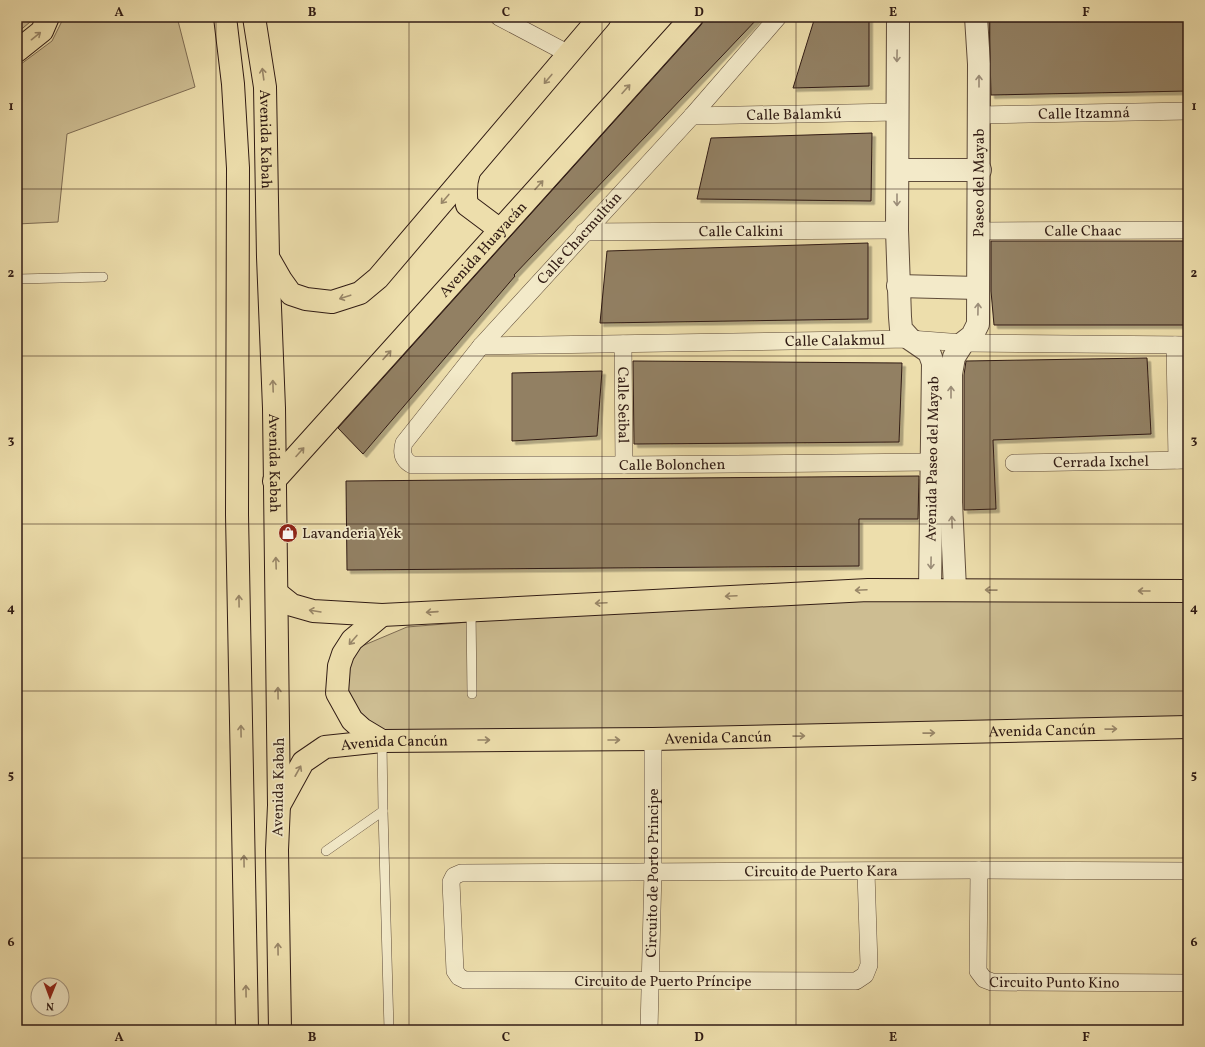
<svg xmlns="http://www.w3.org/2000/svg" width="1205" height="1047" font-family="Vollkorn,serif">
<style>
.green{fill:#cdbd92;stroke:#7e6c53}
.building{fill:#928063;stroke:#301b14;filter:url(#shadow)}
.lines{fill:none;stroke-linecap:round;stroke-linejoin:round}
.service-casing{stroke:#5f4c3a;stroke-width:10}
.minor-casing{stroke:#5f4c3a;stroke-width:18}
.tertiary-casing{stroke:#5f4c3a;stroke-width:24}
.primary-casing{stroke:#301b14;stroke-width:24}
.service{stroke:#f3eac9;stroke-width:9}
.minor{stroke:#f3eac9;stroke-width:17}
.tertiary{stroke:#f3eac9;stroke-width:22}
.primary{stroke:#eddeac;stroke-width:22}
.oneway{stroke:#988668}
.oneway2{stroke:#9b8d78}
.grid{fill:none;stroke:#301b14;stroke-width:1;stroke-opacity:0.55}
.labels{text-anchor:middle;stroke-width:3.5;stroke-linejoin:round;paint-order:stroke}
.street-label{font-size:15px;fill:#301b14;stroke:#f3eac9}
.poi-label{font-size:15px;fill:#301b14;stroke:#f3eac9;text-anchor:start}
.neatline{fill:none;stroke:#301b14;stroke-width:1.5}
.grid-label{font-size:13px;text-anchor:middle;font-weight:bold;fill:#301b14}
</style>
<defs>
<filter id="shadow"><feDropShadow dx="3.5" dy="3.5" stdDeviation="0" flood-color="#0004"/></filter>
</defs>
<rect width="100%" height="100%" fill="#eddeac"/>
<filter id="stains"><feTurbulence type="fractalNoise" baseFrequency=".005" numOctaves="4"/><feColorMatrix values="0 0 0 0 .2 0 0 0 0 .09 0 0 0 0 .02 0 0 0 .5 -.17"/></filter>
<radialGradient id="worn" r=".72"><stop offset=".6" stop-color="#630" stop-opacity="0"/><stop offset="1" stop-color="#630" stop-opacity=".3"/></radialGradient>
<!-- green -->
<g class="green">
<polygon points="17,17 32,17 30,22 17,33"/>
<polygon points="64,17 177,17 195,87 67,134 58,222 17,224 17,67 52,41"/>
<polygon points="868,590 1188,591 1188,728 382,741 352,720 343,654 407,627"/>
</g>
<!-- building -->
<g class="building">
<polygon points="706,17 759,17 514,275 515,276 363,454 338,428 701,25"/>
<polygon points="815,17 869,17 869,86 793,88"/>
<polygon points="1188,18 1188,91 991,95 989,19"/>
<polygon points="872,133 871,201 697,199 711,138"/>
<polygon points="991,241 1188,241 1188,325 994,325 991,291"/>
<polygon points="868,243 868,319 600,323 607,251"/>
<polygon points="1147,358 1151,434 993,440 996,509 964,510 964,375 966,361"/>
<polygon points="633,361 902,363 899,442 634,444"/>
<polygon points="602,371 597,436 512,441 512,373"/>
<polygon points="919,476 918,519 859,519 859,566 347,570 346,481"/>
</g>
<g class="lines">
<!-- service casing -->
<g class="service-casing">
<g id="service">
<polyline points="17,279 103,277"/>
<polyline points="471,610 472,694"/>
<polyline points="383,811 389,1030"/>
<polyline points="326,851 383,811 382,741"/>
</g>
</g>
<!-- minor casing -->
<g class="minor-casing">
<g id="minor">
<polyline points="499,17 569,54"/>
<path id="s1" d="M778,17L692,116L481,346L404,443C401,453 403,460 412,465H624L932,462"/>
<path id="s2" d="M979,115L1188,111"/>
<path id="s3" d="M692,116L896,112"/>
<path id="s4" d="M979,231L1188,230"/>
<path id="s5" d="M584,232L897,230"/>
<path id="s6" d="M623,344L624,465"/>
<polyline points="1175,345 1177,460"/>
<path id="s7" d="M481,346L910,339L963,343L1188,345"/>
<path id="s8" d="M1014,463L1188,460"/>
<path id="s9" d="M979,870L978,971L984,979L992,982L1188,983"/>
<path id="s10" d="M866,872L869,965L865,975L856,981L465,980L459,977L455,971L451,882L454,876L461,873L979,870L1188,871"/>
<path id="s11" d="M649,1030L653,871V739"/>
</g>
</g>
<!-- tertiary casing -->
<g class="tertiary-casing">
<g id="tertiary">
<polyline points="898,17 897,230 900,317 901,329 910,339 929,352 933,363 930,589"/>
<polyline points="898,170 980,170"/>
<polyline points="898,286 978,288"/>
<path id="s12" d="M955,589L951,502V374L954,357L963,343L972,336L978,324L979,64L976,17"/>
</g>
</g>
<!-- primary casing -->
<g class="primary-casing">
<g id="primary">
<polyline points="225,17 233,84 238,168 237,515 247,1030"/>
<path id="s13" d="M254,17L265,87L268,257L274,408L279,805L277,850L280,1030"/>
<polyline points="17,51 42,31 48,17"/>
<path d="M469,172C465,184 465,193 467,205L499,229"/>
<polyline points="269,259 281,280 291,294 306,299 332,302 360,293 378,278 600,17"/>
<path id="s14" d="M274,481L692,17"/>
<polyline points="277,593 292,605 313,611 382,615 868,590 1188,591"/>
<polyline points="382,741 362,729 352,720 337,693 339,666 343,654 352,640 382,615"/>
<path id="s15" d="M280,804L303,762L325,747L382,741L653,739L1188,727"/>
</g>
</g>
<!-- service -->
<use href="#service" class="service"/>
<!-- minor -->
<use href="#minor" class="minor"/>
<!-- tertiary -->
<use href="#tertiary" class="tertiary"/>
<!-- primary -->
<use href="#primary" class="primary"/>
</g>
<!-- one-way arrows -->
<defs><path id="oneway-shaft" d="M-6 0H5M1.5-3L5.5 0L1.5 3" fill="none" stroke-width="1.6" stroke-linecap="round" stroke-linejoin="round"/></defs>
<g class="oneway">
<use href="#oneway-shaft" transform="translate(36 36) rotate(-39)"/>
<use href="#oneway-shaft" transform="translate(263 74) rotate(-98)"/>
<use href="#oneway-shaft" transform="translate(548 79) rotate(130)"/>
<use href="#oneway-shaft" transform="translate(626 89) rotate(-48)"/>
<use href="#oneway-shaft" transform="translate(539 185) rotate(-48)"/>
<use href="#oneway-shaft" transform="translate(445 199) rotate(130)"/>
<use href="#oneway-shaft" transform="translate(345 297) rotate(162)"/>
<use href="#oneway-shaft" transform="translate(387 355) rotate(-48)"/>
<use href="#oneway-shaft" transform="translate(273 386) rotate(-92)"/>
<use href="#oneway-shaft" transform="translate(300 452) rotate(-48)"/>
<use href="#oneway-shaft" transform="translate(276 563) rotate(-92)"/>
<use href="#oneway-shaft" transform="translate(861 590) rotate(177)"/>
<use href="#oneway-shaft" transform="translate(991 590) rotate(-179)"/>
<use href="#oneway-shaft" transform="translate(1144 591) rotate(-180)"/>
<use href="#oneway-shaft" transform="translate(731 596) rotate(177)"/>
<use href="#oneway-shaft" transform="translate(239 601) rotate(-91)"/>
<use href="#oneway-shaft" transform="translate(601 603) rotate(177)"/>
<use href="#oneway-shaft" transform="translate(315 611) rotate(-171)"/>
<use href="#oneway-shaft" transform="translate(432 612) rotate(176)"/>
<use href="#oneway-shaft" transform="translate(353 640) rotate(131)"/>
<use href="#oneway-shaft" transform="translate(278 693) rotate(-91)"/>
<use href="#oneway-shaft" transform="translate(1111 729) rotate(-1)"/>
<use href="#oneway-shaft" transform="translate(241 731) rotate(-91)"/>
<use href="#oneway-shaft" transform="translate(929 733) rotate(-1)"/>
<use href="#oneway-shaft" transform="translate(799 736) rotate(-1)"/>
<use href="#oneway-shaft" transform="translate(484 740)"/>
<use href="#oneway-shaft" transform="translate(614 740)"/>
<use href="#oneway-shaft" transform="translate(298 771) rotate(-61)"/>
<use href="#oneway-shaft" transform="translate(244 861) rotate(-91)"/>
<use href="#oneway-shaft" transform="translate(278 949) rotate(-91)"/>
<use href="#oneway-shaft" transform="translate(246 991) rotate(-91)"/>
</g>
<g class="oneway2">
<use href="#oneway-shaft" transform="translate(897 56) rotate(91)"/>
<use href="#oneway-shaft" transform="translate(979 81) rotate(-90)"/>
<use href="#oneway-shaft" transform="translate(897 200) rotate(90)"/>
<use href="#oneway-shaft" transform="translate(978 309) rotate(-89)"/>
<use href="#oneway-shaft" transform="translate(951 392) rotate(-90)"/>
<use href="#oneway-shaft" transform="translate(952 522) rotate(-92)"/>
<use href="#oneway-shaft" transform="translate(931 563) rotate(91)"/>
</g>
<!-- grid -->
<path class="grid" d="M216,17V1030M409,17V1030M602,17V1030M796,17V1030M990,17V1030M17,189H1188M17,356H1188M17,524H1188M17,691H1188M17,858H1188"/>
<!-- icons -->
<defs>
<g id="shop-disc" transform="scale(1)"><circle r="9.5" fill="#8f2418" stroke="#f3eac9"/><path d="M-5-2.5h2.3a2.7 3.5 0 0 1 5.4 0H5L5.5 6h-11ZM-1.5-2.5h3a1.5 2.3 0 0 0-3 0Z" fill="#fff"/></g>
</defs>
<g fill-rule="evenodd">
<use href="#shop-disc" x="288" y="533"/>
</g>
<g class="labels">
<!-- street labels -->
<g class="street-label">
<text dy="5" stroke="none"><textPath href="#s2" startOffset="105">Calle Itzamná</textPath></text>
<text dy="5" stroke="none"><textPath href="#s3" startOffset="102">Calle Balamkú</textPath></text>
<text dy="5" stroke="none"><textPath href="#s13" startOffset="123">Avenida Kabah</textPath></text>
<text dy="5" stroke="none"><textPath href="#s12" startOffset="415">Paseo del Mayab</textPath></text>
<text dy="5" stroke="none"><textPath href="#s4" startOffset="104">Calle Chaac</textPath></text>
<text dy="5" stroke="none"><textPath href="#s5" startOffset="157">Calle Calkini</textPath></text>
<text transform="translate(579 238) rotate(-48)" y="5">Calle Chacmultún</text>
<text dy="5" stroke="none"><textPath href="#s14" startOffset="312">Avenida Huayacán</textPath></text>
<text dy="5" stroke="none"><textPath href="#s7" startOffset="354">Calle Calakmul</textPath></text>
<text dy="5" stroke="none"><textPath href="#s6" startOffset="61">Calle Seibal</textPath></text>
<text transform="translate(932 459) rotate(-89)" y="5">Avenida Paseo del Mayab</text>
<text dy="5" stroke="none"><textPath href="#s8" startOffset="87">Cerrada Ixchel</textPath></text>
<text dy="5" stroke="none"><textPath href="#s13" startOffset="447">Avenida Kabah</textPath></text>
<text dy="5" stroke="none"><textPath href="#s1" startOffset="853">Calle Bolonchen</textPath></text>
<text dy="5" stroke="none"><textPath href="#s15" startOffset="792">Avenida Cancún</textPath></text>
<text dy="5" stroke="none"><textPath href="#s15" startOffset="468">Avenida Cancún</textPath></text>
<text dy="5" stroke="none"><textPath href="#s15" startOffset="144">Avenida Cancún</textPath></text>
<text transform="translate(278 787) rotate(-89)" y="5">Avenida Kabah</text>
<text dy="5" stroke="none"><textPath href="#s10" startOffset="983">Circuito de Puerto Kara</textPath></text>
<text dy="5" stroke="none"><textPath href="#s11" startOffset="157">Circuito de Porto Principe</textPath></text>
<text dy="5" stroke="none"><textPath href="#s9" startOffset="182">Circuito Punto Kino</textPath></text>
<text x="663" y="986">Circuito de Puerto Príncipe</text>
</g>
<!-- poi labels -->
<g class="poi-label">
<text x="302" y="538">Lavanderia Yek</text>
</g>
</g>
<!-- margin -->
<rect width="1205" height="1047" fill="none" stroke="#eddeac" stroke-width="44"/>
<!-- north arrow -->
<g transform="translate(50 997) rotate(181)"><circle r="19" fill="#f3eac9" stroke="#a59781"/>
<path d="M0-3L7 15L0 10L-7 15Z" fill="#8f2418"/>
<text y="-6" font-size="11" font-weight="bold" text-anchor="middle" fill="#301b14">N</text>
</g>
<rect x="22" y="22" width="1161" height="1003" class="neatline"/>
<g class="grid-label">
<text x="119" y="16">A</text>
<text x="312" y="16">B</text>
<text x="506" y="16">C</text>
<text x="699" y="16">D</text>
<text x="893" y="16">E</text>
<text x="1086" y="16">F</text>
<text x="11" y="110">1</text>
<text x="1194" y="110">1</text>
<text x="11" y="277">2</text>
<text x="1194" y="277">2</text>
<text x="11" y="444">3</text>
<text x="1194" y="444">3</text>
<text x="11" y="612">4</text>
<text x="1194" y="612">4</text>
<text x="11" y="779">5</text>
<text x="1194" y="779">5</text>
<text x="11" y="946">6</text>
<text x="1194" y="946">6</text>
<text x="119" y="1041">A</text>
<text x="312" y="1041">B</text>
<text x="506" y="1041">C</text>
<text x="699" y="1041">D</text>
<text x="893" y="1041">E</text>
<text x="1086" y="1041">F</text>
</g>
<rect width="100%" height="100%" filter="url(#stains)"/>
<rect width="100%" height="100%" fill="url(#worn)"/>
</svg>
